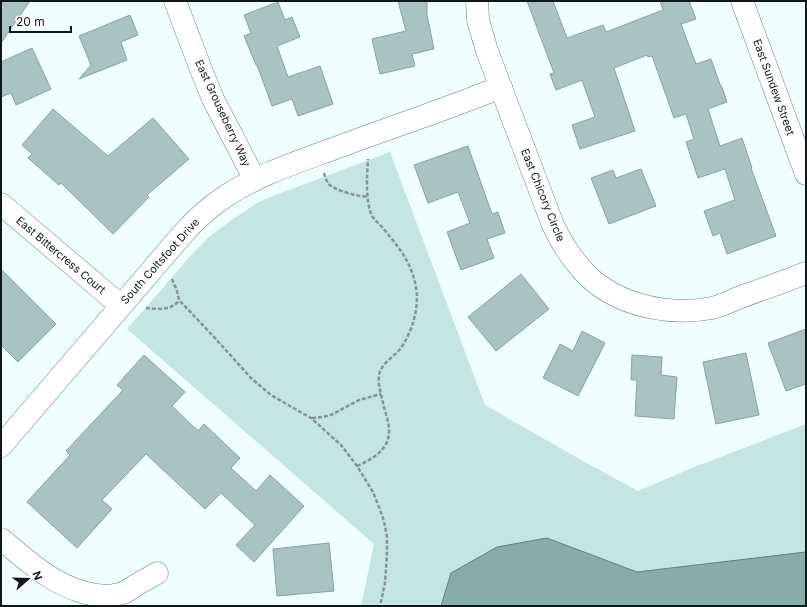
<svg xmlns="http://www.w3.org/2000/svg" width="807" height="607" font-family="Inter,sans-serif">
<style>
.green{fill:#c5e5e2}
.water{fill:#87aca9;stroke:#63807e}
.building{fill:#a8c3c1;stroke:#88a2a0}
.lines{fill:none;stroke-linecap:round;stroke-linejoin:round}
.minor-casing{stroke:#68817f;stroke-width:23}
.path{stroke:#859392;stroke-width:2.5;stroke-dasharray:4 2;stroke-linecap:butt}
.minor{stroke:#fff;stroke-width:22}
.labels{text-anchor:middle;stroke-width:4;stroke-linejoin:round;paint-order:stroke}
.street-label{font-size:11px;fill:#0e1818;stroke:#fff}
</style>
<rect width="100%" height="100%" fill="#eefffd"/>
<!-- green -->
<polygon class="green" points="390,152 485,405 583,461 638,491 692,468 806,424 806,606 361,606 374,544 127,329 194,252 209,237 230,221 257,203 270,197"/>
<!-- water -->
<polygon class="water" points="547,538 637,572 806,552 806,606 441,606 451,573 497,547"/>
<!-- building -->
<g class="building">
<polygon points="1,1 30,1 1,43"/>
<polygon points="398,1 427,1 427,15 434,49 412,54 415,66 380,74 372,39 406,31"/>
<polygon points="527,1 553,1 567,38 603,25 606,32 663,10 660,1 689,1 696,19 681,24 696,64 711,59 721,87 722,87 727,102 708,109 720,146 742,138 752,168 751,168 776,236 727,254 720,233 713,236 704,211 735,200 725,169 698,178 686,142 694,139 686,114 674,118 652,56 648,57 647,55 614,68 635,131 580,149 572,125 595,117 582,80 556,90 550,74 554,73"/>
<polygon points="278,2 285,20 292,17 300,37 277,46 288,77 320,66 333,104 298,116 292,99 272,106 257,65 256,65 244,36 251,33 244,15"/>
<polygon points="130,15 138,35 121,42 127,60 79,79 91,65 79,36"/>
<polygon points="32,48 51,89 16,105 11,93 1,97 1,62"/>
<polygon points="53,109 108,156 153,118 189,159 147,195 149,197 113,234 61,183 59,185 28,158 32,154 22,145"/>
<polygon points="468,146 492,214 498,212 505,233 487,239 494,258 461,270 447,232 470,223 458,192 428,203 414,165"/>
<polygon points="641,169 656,206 609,224 591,178 613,170 616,178"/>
<polygon points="1,269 56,324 18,362 1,345"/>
<polygon points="521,274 549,309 496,351 468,317"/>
<polygon points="806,329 806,384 786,391 768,343"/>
<polygon points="582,331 605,343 578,396 543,378 560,344 573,351"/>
<polygon points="746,353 759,415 716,424 703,362"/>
<polygon points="144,355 185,392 172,406 198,431 204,424 240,458 231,468 256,491 270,475 304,506 254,562 236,545 255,525 221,493 205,509 146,454 102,500 112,509 77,548 27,502 70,455 66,451 123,390 117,385"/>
<polygon points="632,355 662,357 661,375 677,377 674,419 635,416 637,380 631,380"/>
<polygon points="329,543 334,591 277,596 273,549"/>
</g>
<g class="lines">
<!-- minor casing -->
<g class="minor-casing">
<g id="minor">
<polyline points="175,1 202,72 213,99 255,180"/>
<path d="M477,1L478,20L487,51L553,225C562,244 572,260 587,275C618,306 670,316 712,308C722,306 733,300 743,296C764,289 785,281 806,273"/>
<polyline points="742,1 806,174"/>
<polyline points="1,204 120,305"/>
<path d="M1,446L181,236C194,221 209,207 226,196C259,174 301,161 338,147C392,127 447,109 501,87"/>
<path d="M1,539C28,561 51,584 86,593C97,596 108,597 119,594C124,593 129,590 133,587C141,582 149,578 157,573"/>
</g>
</g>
<!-- path -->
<g class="path">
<path d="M324,173C325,176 326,180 328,183C334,191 358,196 368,197"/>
<polyline points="172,279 177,291 179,300 215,338 251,378 271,395 302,413 311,418 341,445 357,466 373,492 379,507 384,521 387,537 387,555 385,583 380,606"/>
<path d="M146,308C154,309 167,310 174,305C176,304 178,302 179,300"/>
<polyline points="312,418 323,417 331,415 359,400 381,394"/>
<path d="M357,466C373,459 390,449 389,430C389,421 385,412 383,403C381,394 378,385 379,376C380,364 394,357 401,348C411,333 417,315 417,296C415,269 403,252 386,232C382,226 376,222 372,216C365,201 367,175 368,159"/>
</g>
<!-- minor -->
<use href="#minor" class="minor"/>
</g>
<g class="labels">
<!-- street labels -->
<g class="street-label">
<text transform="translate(774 87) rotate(70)" y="4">East Sundew Street</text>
<text transform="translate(223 113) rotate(65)" y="4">East Grouseberry Way</text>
<text transform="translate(543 195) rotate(68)" y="4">East Chicory Circle</text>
<text transform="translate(61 255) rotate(40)" y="4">East Bittercress Court</text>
<text transform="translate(160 261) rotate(-48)" y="4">South Coltsfoot Drive</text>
</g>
</g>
<!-- border -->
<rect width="807" height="607" fill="none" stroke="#0e1818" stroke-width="4"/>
<!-- north arrow -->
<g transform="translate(28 579) rotate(70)" stroke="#ffffff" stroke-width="3" paint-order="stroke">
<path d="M0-3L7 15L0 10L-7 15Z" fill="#0e1818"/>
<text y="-6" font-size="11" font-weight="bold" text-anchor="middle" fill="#0e1818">N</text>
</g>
<!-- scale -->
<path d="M10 26v6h61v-6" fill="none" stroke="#0e1818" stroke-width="2"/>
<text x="16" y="26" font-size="12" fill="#0e1818" stroke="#ffffff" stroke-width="3" paint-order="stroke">20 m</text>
</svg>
